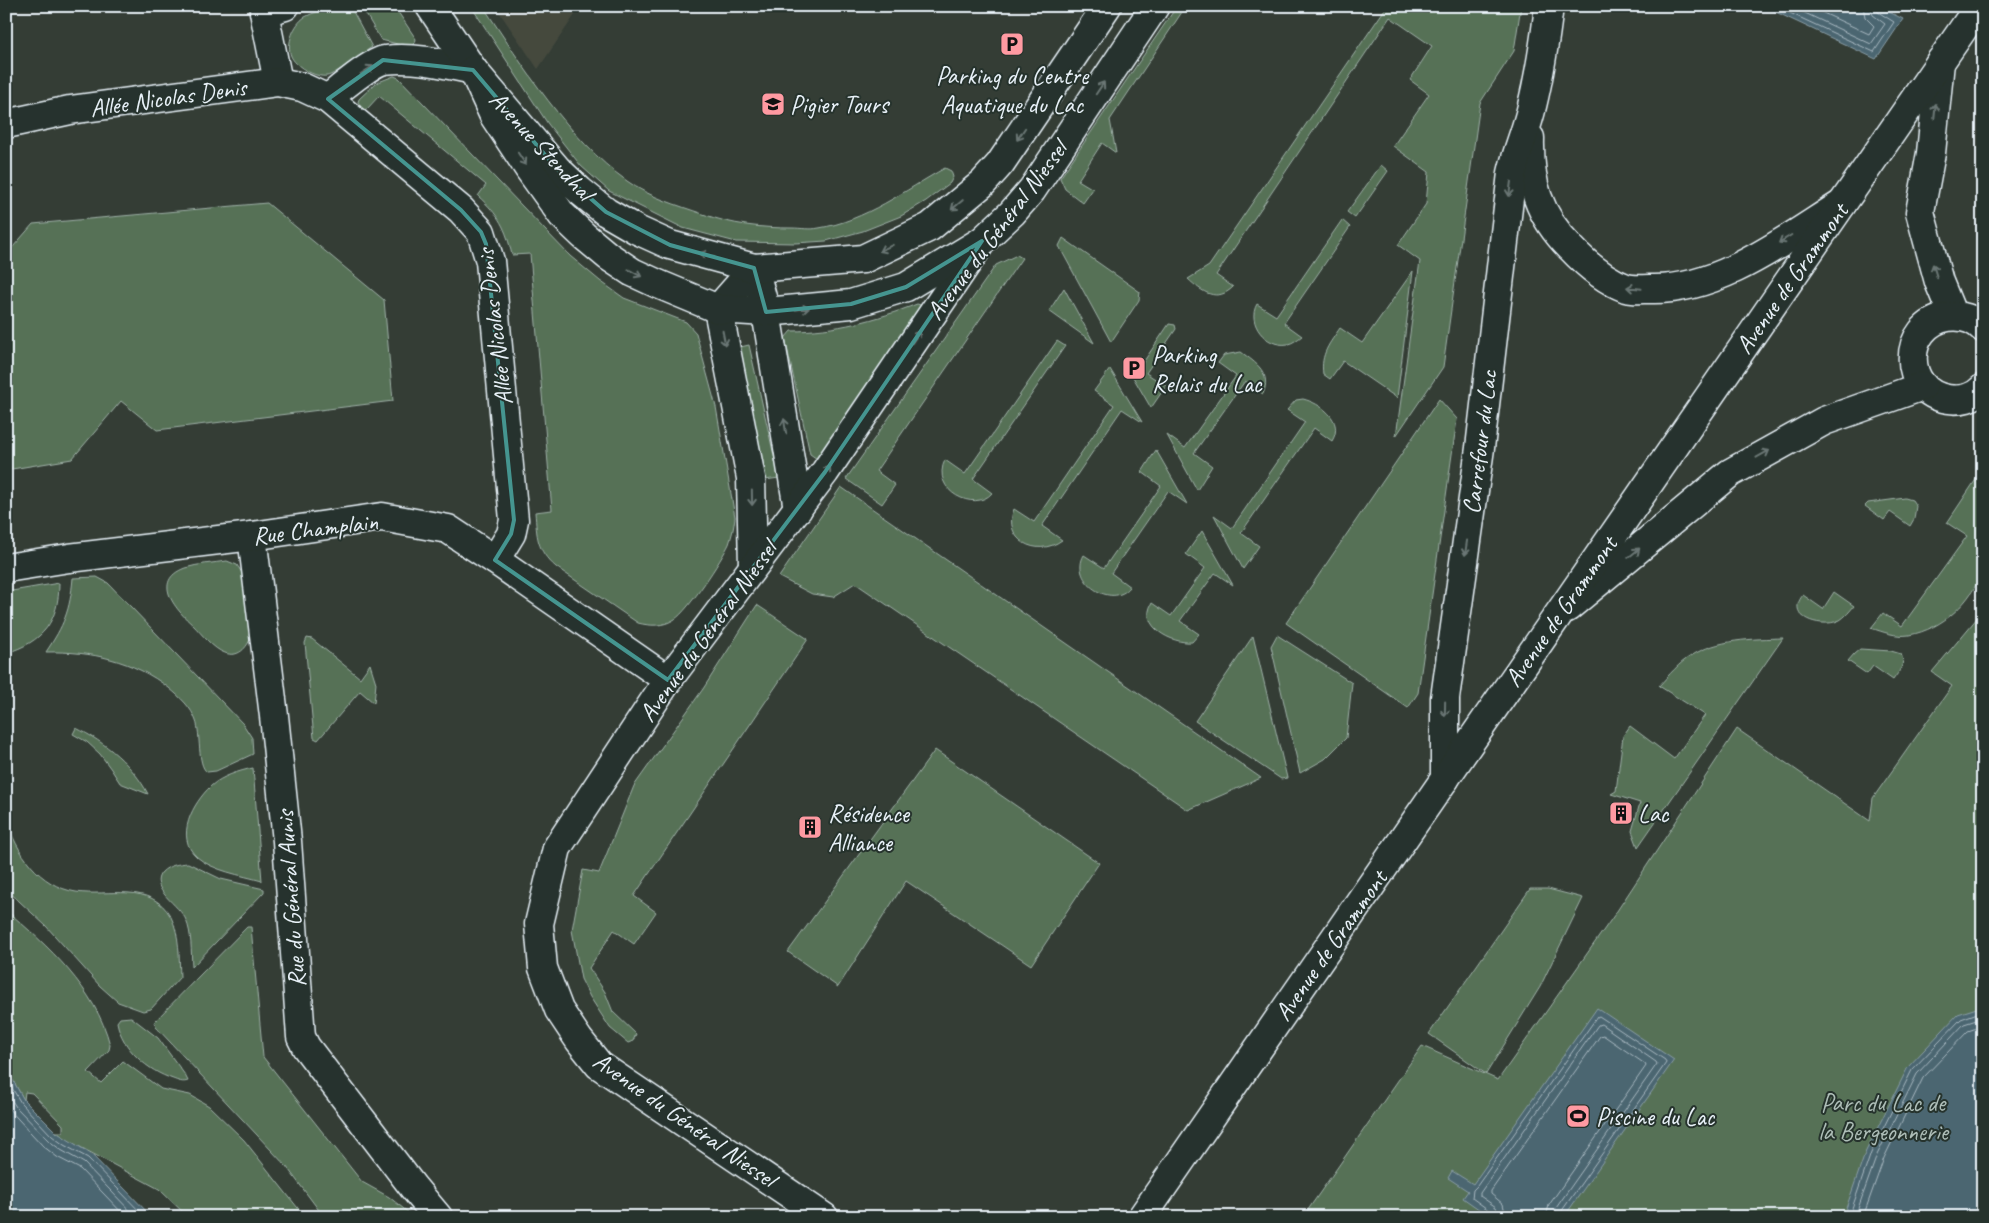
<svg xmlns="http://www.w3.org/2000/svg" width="1989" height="1223" font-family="Caveat,sans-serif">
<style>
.built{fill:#44493e}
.green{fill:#567157;stroke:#9fb1a8}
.water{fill:#4b6671;stroke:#8a9ea7}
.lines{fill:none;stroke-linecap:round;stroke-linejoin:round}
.shore{stroke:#a9b9c2;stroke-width:1}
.street-casing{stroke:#e8f1f8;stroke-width:31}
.secondary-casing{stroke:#e8f1f8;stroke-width:31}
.primary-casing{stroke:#e8f1f8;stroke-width:31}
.street{stroke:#26332d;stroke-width:28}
.secondary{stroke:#26332d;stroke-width:28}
.primary{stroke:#26332d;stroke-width:28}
.oneway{stroke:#6a7674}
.marked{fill:none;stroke:#459590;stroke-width:4;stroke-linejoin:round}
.labels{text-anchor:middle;stroke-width:4;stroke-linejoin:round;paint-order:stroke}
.poi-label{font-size:25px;fill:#e8f1f8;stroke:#26332d;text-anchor:start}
.street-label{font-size:25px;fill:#e8f1f8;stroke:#26332d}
.park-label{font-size:25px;fill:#aebeb8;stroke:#26332d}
</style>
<rect width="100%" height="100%" fill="#343d35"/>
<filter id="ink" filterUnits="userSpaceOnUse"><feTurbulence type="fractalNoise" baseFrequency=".02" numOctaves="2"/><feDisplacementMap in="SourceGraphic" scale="10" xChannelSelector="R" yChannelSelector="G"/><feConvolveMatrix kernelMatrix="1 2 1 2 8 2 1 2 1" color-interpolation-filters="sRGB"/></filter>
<g filter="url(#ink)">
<!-- built -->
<polygon class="built" points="495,6 581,6 538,69"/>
<!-- green -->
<g class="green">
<path d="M334,6H350L372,47C363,53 335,75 327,76C315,78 295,66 291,56C286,44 294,24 305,17C313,12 325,10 334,6Z"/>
<polygon points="361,6 394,6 416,39 415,43 410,47 381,40"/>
<path d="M471,6H483C522,65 569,140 627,181C649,197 677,205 703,214C732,225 761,228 792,228C801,228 810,230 819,228C865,221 905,190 945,168L951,171L953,177L950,183L926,201L901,216L863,231L826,241L795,243L736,242L683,228L609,191L581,166L548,124Z"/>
<polygon points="1177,6 1186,6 1110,120 1116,153 1102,143 1078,180 1093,189 1083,203 1065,189 1060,178"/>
<path d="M1387,6H1521L1514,51L1480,103L1443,367L1396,436L1420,261L1398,245L1426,204L1429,172L1393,146L1429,94L1410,80L1432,46L1390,17L1216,275L1233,287C1217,303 1202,292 1188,279L1209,266Z"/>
<path d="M394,76L399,78L570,256L600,281L624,298L686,322L696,333L716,407L735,517C734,527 732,535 729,544C722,559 688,611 675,619C663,627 650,626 638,623L556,567C536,550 537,536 535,512L552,510L530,254L512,255C506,228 499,215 478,196L486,185L379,96L367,109L363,110L358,102L359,99L376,83Z"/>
<polygon points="1381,165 1388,171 1355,218 1347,212"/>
<polygon points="267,203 384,300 393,401 157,430 121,401 72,459 6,470 6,255 33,224"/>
<path d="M1342,220L1350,227L1284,323L1302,336C1298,339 1293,343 1288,344C1266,348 1246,323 1257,304L1276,316Z"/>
<polygon points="1063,238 1140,292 1139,300 1111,342 1059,246"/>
<polygon points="1017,255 1022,258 876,471 895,485 882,504 846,479 996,265"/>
<path d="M1413,271L1397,398L1343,361L1330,379L1323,374C1320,354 1330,343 1340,328L1362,343Z"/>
<polygon points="1064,288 1094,343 1049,311"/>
<path d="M917,304L928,307L820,461L810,454L785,338L791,331C835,331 876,320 917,304Z"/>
<polygon points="1169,324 1175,325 1176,329 1146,373 1166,386 1151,408 1125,363 1138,370"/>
<path d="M1057,341L1065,346L973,479L992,493C975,513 930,491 945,460L965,474Z"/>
<polygon points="749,345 779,478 765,480 736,348"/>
<path d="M1241,352C1256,363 1272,373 1263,394L1245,381L1194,453L1212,466L1197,490L1167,435L1185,448L1236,376L1218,363L1224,355Z"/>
<path d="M1110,369L1142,422L1122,409L1042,526L1062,540C1036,559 1002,539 1014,509L1034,522L1114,405L1094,391Z"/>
<path d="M1303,399C1320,403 1345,420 1332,441L1314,428L1241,533L1259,546L1243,569L1214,515L1232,528L1305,422L1287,410L1296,400Z"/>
<polygon points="1439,399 1457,419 1418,693 1408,708 1286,623"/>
<path d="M1156,450L1187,504L1168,491L1111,573L1130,587C1112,610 1069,581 1084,555L1104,568L1161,486L1142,472Z"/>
<path d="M1977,478L1983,482V568C1973,601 1943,629 1909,635C1896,637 1883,632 1871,628L1883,613L1902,626L1967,536L1947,523Z"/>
<polygon points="841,487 1261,778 1188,810 855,583 833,597 812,594 779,577"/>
<polygon points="1905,498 1912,500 1916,506 1914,519 1910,526 1890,512 1884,520 1865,506 1868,503"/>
<path d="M1202,531L1233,585L1215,573L1180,621L1199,634L1192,642C1172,644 1138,626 1152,603L1171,616L1205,568L1186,554Z"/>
<path d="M227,561L237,565L244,576L251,637C247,648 238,658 225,653C213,649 202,634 193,625C177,611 150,581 185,568C198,564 213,563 227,561Z"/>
<path d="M97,577L108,583L243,724L252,738L253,754L216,771L207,772C197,765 201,734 196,721C192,708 180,697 169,688C133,660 91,651 46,652C64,625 70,611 73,578Z"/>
<path d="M59,583C59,621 43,642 6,653V592Z"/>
<path d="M1834,592L1854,606C1850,611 1845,617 1840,620C1823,629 1784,618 1803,595L1823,609Z"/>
<polygon points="757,605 808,639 634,896 656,912 634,944 614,930 589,968 605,992 613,1012 636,1034 633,1041 628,1043 610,1028 590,997 581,979 572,930 583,870 599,873 634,786 703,689"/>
<polygon points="1983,611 1983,1217 1303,1217 1422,1046 1498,1080 1615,914 1737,729 1870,821 1873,798 1952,686 1932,672"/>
<polygon points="1277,635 1352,683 1346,738 1325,759 1300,773 1271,646"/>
<polygon points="1253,636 1287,778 1281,779 1195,721"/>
<polygon points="307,638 312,639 360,678 370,664 376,683 374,703 360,691 318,740 314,738 305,643"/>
<path d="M1783,638L1638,847L1632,831L1640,803L1611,794L1616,791L1623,736L1630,726L1674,759L1705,715L1659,686C1669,675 1679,663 1691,656C1717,639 1753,639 1783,638Z"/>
<path d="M1860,649L1891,651L1901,654C1906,665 1899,671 1893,680L1873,666L1867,674L1848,661L1854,654Z"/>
<path d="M76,728C105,742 133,765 148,794L120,783L111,769L100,754L87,742L73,734Z"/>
<polygon points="935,750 1099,863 1031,965 906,881 838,987 788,952"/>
<path d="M253,768L262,881C241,875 213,871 197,857C174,837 193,803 211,786C222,776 239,771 253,768Z"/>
<path d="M6,819C17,853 39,886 76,892C108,897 151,881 171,917C180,935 179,958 180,977L151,1009L143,1011L118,1002L100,986L46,926L6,889Z"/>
<path d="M188,863L221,879L264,889V892L192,967C191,951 192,934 186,920C180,905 147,888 162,872C169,865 178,864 188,863Z"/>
<polygon points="1530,889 1548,889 1583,898 1540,987 1486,1074 1429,1034"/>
<path d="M6,910C48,946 96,989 110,1045L109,1050L88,1072L101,1083L123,1061L161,1089L190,1095L209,1106L244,1140L305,1217H188L159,1189L67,1140L56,1132H63V1125L32,1093L25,1092L24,1100L6,1068Z"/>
<polygon points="247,927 251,927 263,1057 362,1182 389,1197 414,1217 324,1217 286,1166 156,1027 155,1021"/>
<path d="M131,1017L158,1038L185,1075L188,1081C183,1083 178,1081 173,1079C148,1071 122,1049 117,1022L120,1018Z"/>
</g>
<!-- water -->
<g class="water">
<polygon points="1763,6 1877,6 1903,19 1876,59"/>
<polygon points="1983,1006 1983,1217 1843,1217 1866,1151 1908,1067 1958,1014"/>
<polygon points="1597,1008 1674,1060 1564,1217 1490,1217 1463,1198 1468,1191 1448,1178 1452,1171 1473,1184"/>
<polygon points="6,1068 24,1100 56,1132 91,1154 152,1217 6,1217"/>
</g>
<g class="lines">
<!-- shore -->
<g class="shore">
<polyline points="1775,6 1874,52 1894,22 1878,12 1876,6"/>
<polyline points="1790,6 1871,44 1885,24 1873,15 1870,6"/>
<polyline points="1808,6 1869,34 1874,26 1865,17 1863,6"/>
<polyline points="6,1078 21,1103 52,1136 64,1145 88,1158 145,1217"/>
<polyline points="6,1091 16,1107 48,1140 61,1150 84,1163 136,1217"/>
<polyline points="6,1106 43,1146 57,1157 80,1169 126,1217"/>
<polyline points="1492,1217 1490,1211 1472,1198 1473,1190 1477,1186 1597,1017 1599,1016 1665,1060 1666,1063 1561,1212 1560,1217"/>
<polyline points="1499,1217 1496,1207 1480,1196 1480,1193 1598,1025 1601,1024 1656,1062 1657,1064 1556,1208 1553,1217"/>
<polyline points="1506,1217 1503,1204 1491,1194 1491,1191 1600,1036 1603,1035 1645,1064 1646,1066 1549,1205 1546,1217"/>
<polyline points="1849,1217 1871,1153 1912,1070 1961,1019 1983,1011"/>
<polyline points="1855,1217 1877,1155 1917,1074 1964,1024 1983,1018"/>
<polyline points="1863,1217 1884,1158 1923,1078 1968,1031 1983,1026"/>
</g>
<!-- street casing -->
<g class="street-casing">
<g id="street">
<polyline points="1940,62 1931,153 1920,212 1939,282 1953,316"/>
<polyline points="278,82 264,12 285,6"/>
<path d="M328,99C338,90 373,61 385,60C413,56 446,64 473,70"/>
<polyline points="6,124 70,110 278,82 302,87 328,99 461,210 481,232 490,261 514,520 511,534 495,560"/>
<path d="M1530,138C1529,183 1538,215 1571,248C1587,265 1604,280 1626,288C1633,290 1642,289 1649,289C1718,292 1786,239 1842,204"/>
<polyline points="754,268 766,312 798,509"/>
<path d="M1983,328C1973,318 1961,315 1948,317C1901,325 1901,392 1948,399C1960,401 1974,398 1983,388"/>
<polyline points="252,536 274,716 287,841 301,1037 306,1047 413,1187 438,1217"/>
<polyline points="753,566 751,478 718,309 754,268"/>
<polyline points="6,568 69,558 252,536 382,517 448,529 495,560 668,680"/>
<polyline points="1567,608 1730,473 1824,421 1923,386"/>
<path d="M1445,779V698L1480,448L1512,173C1517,150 1527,129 1532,106C1540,73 1545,40 1549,6"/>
<polyline points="824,1217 599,1065 579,1040 559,1010 543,968 539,924 557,848 668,680 825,472 982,241"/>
</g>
</g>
<!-- secondary casing -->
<g class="secondary-casing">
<g id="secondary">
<polyline points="430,6 473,70 557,169 580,191 606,212 637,230 670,245 754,268 863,259 930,227 983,183 1000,164 1107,6"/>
<polyline points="473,70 494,116 529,169 562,215 584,236 608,256 632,272 658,284 718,309 766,312 851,304 906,287 982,241 1012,213 1032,190 1155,6"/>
</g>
</g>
<!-- primary casing -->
<g class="primary-casing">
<polyline id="primary" points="1142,1217 1979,6"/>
</g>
<!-- street -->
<use href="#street" class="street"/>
<!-- secondary -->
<use href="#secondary" class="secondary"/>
<!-- primary -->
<use href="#primary" class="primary"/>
</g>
<!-- one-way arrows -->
<defs><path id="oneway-shaft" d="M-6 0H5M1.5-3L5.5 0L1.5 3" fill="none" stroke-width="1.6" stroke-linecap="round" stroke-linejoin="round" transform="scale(1.25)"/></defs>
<g class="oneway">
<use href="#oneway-shaft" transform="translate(367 70) rotate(-32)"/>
<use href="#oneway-shaft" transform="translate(1100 88) rotate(-56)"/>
<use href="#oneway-shaft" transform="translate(1935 111) rotate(-84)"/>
<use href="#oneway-shaft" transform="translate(1021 134) rotate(124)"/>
<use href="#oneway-shaft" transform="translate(522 159) rotate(57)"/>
<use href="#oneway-shaft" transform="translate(1510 189) rotate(97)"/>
<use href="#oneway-shaft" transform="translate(957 205) rotate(140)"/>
<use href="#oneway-shaft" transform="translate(1785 239) rotate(148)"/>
<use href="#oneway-shaft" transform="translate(886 248) rotate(155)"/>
<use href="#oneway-shaft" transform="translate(707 255) rotate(-164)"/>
<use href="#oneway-shaft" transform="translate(1935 271) rotate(-107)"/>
<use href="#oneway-shaft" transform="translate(635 273) rotate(29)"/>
<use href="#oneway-shaft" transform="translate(1634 288) rotate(-174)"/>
<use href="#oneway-shaft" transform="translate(802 309) rotate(-6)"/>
<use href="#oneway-shaft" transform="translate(916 337) rotate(-56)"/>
<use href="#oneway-shaft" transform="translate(724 338) rotate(79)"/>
<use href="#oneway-shaft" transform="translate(785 426) rotate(-99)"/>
<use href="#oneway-shaft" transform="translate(1763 454) rotate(-29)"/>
<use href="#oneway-shaft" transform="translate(826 472) rotate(-55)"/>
<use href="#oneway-shaft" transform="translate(752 498) rotate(89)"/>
<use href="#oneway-shaft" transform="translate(1466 548) rotate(98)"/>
<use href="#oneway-shaft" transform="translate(1634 553) rotate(-40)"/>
<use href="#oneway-shaft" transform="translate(1445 709) rotate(91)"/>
</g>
</g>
<!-- marked area -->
<path class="marked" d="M383,60L473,70L557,169L606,212L670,245L754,268L766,312L851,304L906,287L982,241L825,472L668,680L495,560L511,534L514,520L486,244L481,232L461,210L328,99Z"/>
<!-- icons -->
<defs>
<g id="parking-square" transform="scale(1.25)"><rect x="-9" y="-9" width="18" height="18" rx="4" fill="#ff9aa2" stroke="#26332d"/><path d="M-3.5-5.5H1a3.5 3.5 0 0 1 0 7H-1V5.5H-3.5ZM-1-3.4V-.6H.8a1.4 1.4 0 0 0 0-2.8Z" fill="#111"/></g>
<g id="university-square" transform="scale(1.25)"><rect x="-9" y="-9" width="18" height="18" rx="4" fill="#ff9aa2" stroke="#26332d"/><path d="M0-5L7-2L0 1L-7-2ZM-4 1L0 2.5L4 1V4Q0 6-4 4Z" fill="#111"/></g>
<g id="building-square" transform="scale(1.25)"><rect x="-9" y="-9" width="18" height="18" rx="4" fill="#ff9aa2" stroke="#26332d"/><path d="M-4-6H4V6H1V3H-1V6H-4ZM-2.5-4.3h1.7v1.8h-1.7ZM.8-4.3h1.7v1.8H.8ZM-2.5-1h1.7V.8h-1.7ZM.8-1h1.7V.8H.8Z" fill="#111"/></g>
<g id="stadium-square" transform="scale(1.25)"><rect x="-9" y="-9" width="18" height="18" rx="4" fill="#ff9aa2" stroke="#26332d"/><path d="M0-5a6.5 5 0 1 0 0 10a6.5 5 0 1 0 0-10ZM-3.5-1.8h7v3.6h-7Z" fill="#111"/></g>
</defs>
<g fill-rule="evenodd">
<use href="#parking-square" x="1012" y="44"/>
<use href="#university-square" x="773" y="104"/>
<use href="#parking-square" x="1134" y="368"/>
<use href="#building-square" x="1621" y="813"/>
<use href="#building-square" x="810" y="827"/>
<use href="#stadium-square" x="1578" y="1116"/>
</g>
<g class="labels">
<!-- poi labels -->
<g class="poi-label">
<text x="1012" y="84" text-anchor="middle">Parking du Centre<tspan x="1012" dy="29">Aquatique du Lac</tspan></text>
<text x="790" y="113">Pigier Tours</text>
<text x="1152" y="363">Parking<tspan x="1152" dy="29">Relais du Lac</tspan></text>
<text x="828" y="822">Résidence<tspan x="828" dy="29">Alliance</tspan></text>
<text x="1638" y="822">Lac</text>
<text x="1596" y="1125">Piscine du Lac</text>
</g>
<!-- street labels -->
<g class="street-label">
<text transform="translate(168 97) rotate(-8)" y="9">Allée Nicolas Denis</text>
<text transform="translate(542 145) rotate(47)" y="9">Avenue Stendhal</text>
<text transform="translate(996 230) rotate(-53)" y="9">Avenue du Général Niessel</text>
<text transform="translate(1791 278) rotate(-55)" y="9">Avenue de Grammont</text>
<text transform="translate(494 327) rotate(-97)" y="9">Allée Nicolas Denis</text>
<text transform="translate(1479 442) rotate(-83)" y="9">Carrefour du Lac</text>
<text transform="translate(315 528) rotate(-7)" y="9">Rue Champlain</text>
<text transform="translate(1560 611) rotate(-55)" y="9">Avenue de Grammont</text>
<text transform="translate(707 631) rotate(-54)" y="9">Avenue du Général Niessel</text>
<text transform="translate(290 899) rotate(-94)" y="9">Rue du Général Aunis</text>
<text transform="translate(1330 945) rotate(-55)" y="9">Avenue de Grammont</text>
<text transform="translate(685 1119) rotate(35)" y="9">Avenue du Général Niessel</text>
</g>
<!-- park labels -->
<g class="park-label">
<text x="1883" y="1111">Parc du Lac de<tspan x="1883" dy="29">la Bergeonnerie</tspan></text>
</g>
</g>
<!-- margin -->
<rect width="1989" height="1223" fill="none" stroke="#26332d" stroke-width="25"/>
<rect x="12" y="12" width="1964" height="1198" fill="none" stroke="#e8f1f8" stroke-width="2" filter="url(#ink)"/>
</svg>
